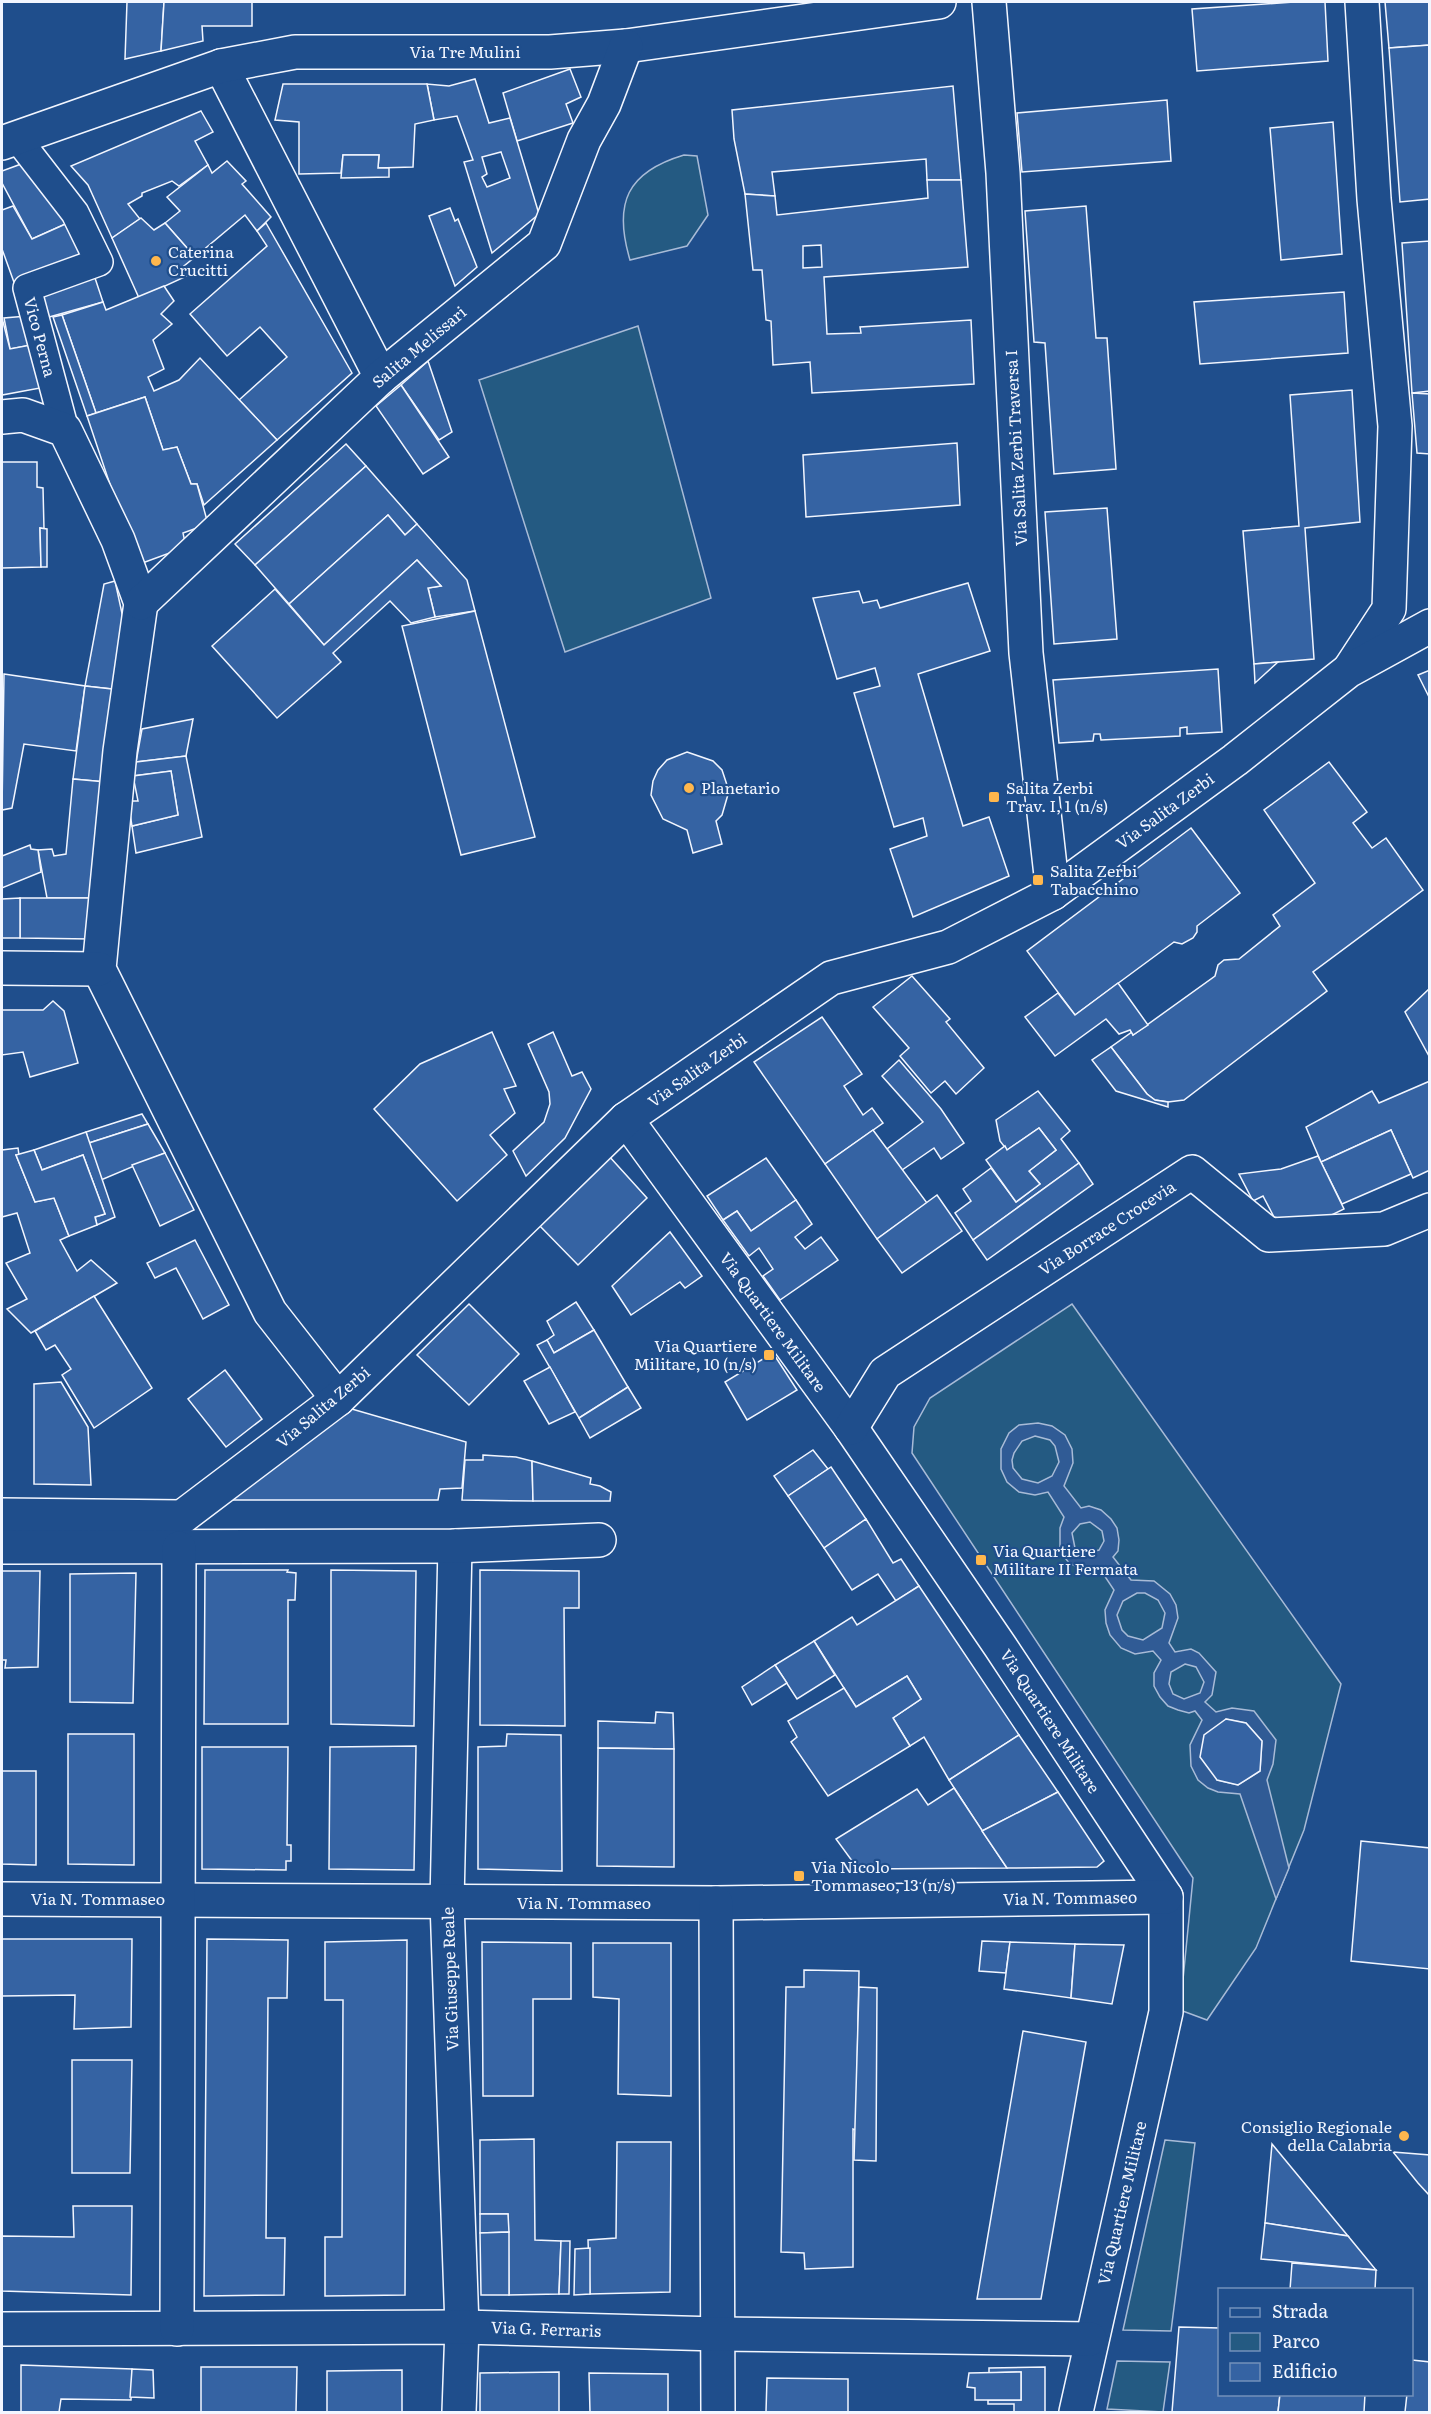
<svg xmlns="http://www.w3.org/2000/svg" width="1431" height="2414" font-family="Literata,serif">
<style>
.green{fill:#245a82;stroke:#a8bbd7;stroke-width:1.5}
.parking{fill:#305b95;stroke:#a8bbd7;stroke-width:1.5;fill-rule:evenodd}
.building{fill:#3563a3;stroke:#f2f6ff;stroke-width:1.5;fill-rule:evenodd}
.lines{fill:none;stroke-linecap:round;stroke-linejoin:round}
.pedestrian-casing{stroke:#f2f6ff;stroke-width:30}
.minor-casing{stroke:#f2f6ff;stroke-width:36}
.pedestrian{stroke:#1f4e8c;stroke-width:27}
.minor{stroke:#1f4e8c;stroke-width:33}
.poi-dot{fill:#ffb74d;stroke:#1f4e8c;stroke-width:2}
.labels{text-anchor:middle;stroke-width:4.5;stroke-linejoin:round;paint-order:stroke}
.street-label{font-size:16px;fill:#f2f6ff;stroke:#1f4e8c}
.poi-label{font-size:16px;fill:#f2f6ff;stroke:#1f4e8c;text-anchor:start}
</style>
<rect width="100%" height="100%" fill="#1f4e8c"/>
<!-- green -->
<g class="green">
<path d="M684,155L697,156L708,215L687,246L630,260C613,203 627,172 684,155Z"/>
<polygon points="638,326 711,598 565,652 479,380"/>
<polygon points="1072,1304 1341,1684 1304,1830 1256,1948 1207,2020 1180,2010 1193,1878 912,1453 914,1427 930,1398"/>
<polygon points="1165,2140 1195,2143 1171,2331 1123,2330"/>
<polygon points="1117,2361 1170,2362 1163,2412 1107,2409"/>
</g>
<!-- parking -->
<path class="parking" d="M1038,1423L1052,1426L1065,1435L1072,1449L1073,1463L1064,1486L1081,1508L1089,1506L1101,1510L1111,1519L1117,1528L1119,1540L1118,1551L1113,1557L1131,1580L1154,1581L1170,1594L1176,1605L1178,1618L1169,1643L1175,1652L1191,1649L1199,1653L1216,1672L1212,1695L1205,1702L1216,1712L1232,1708L1254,1711L1276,1740L1273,1764L1267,1780L1289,1868L1276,1899L1240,1794L1218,1792L1208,1788L1198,1780L1191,1766L1190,1745L1202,1720L1195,1711L1189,1713L1178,1710L1168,1706L1160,1697L1154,1686V1673L1161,1660L1153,1651L1135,1654L1121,1648L1110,1635L1106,1623L1105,1610L1114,1590L1098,1566L1092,1570L1081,1569L1069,1563L1060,1551V1528L1064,1517L1048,1492L1035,1495L1019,1492L1007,1482L1001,1469V1449L1009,1433L1019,1425ZM1035,1436L1050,1440L1055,1446L1059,1462L1052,1476L1038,1483L1022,1479L1013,1468L1012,1460L1014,1453L1022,1441ZM1090,1522L1102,1531L1104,1541L1099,1550L1084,1554L1075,1548L1072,1533L1080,1524ZM1137,1593H1145L1158,1600L1165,1613L1162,1628L1143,1640L1128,1636L1122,1630L1117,1615L1123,1601ZM1185,1664L1196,1667L1204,1682L1200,1693L1184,1699L1173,1694L1169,1684L1171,1672ZM1226,1719L1246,1723L1262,1741L1260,1771L1238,1785L1217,1780Z"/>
<!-- building -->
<g class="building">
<polygon points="127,2 164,2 161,51 125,59"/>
<polygon points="164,2 252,2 252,26 202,26 203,41 161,51"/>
<polygon points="1294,2 1325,2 1328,61 1197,71 1192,9"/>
<polygon points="1385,2 1430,2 1430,45 1389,48"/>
<polygon points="1430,45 1430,199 1400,202 1389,48"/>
<polygon points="570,69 581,97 566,104 573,123 517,141 503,93"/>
<path d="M475,79L489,123L510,118L539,214L492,253L464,162L473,160L457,116L434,120L427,84L449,86ZM501,152L510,178L487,187L482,177L487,174L482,157Z"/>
<polygon points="283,84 427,84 434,120 415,124 413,167 378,168 379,155 343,155 341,173 299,174 299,122 275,120"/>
<polygon points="953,86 961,180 927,180 926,159 772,172 775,196 745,194 734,139 732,110"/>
<polygon points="1167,100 1171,161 1022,172 1017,113"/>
<polygon points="201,111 213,132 195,141 208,165 179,186 172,181 142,193 142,196 128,204 140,219 112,238 88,185 71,166"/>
<polygon points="1333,122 1342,254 1281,260 1270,128"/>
<polygon points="343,155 379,155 378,168 389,168 389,177 341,178"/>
<polygon points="227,161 246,181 242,184 271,217 257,231 245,215 195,257 165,223 180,211 167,197 208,165 212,173"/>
<polygon points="24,163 70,222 32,239 2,183 2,171"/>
<path d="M927,180H961L968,267L824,277L827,334L861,333L860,327L971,320L974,384L812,393L810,362L773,365L771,321L766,320L762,270H753L745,194L775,196L777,215L928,198ZM821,245L822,267L803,268V246Z"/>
<polygon points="13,206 32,239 70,222 84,251 79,254 80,261 15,285 2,249 2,210"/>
<polygon points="1086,206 1096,338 1107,338 1116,469 1054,474 1045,343 1034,342 1025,211"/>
<polygon points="450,208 455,221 458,219 477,267 455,286 429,216"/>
<polygon points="141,218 154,230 165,223 195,257 184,266 189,275 139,298 112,238"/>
<polygon points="266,223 352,373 277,440 239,400 287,357 260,327 227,356 190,314 267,246 257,231"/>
<polygon points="1430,241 1430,391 1412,393 1402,243"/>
<polygon points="93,272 103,302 42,319 33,292"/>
<polygon points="164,286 174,301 161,314 172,324 153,340 164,369 148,377 154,391 179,380 200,358 277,440 204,505 197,484 191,484 177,447 163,450 145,397 96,413 62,315 103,302 106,310"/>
<polygon points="1344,292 1348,353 1200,364 1194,302"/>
<polygon points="62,315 96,413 87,416 53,317"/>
<polygon points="27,316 36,344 10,349 4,318"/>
<polygon points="2,318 10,349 36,344 51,386 2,395"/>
<polygon points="428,361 452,432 439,440 401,385"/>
<polygon points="401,385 449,457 423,474 376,406"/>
<polygon points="1352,390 1360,522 1305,528 1314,659 1254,664 1243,531 1299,526 1290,395"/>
<polygon points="1412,393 1430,394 1430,454 1417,453"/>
<polygon points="145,397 163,450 177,447 191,484 197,484 208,524 183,533 186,547 137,565 87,416"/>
<polygon points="957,443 960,505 806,517 803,455"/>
<polygon points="346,444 366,466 255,565 235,544"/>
<polygon points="2,462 37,462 37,487 43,488 44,529 40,528 41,567 2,568"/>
<polygon points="366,466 417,524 405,535 388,515 289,604 255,565"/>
<polygon points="1107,508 1117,639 1054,644 1045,512"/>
<polygon points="388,515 405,535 417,524 467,580 475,611 435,617 428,588 441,586 417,560 324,645 289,604"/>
<polygon points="40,528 47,529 47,567 41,567"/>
<polygon points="417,560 441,586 428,588 435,617 411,623 390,601 333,653 341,662 277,718 212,646 275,589 324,645"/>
<polygon points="115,581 128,641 121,690 85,686 104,584"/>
<polygon points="968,583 990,651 918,674 963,826 989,817 1009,876 913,917 890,849 927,836 923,818 894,827 854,693 880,686 875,668 837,679 813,598 859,591 863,603 877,600 880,608"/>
<polygon points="475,611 535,837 461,855 402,626"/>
<polygon points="1278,662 1255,683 1254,664"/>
<polygon points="1218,669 1222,732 1187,734 1187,727 1180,728 1180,736 1101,740 1100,734 1094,734 1093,741 1059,743 1053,680"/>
<polygon points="1430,670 1430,699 1418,675"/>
<polygon points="4,674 85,686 76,751 24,744 12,808 2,810"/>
<polygon points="85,686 121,690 106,782 73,779"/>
<polygon points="193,719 186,756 136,762 142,729"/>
<polygon points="687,752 713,761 722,770 729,791 722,815 716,821 722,844 693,853 687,830 663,819 651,795 653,781 658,770 667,760"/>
<polygon points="186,756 202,837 136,853 132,826 178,815 171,771 133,776 136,762"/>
<polygon points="1329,762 1367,812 1353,823 1372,848 1386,838 1423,890 1313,972 1327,991 1184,1100 1168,1102 1155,1100 1147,1094 1111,1047 1132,1032 1133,1035 1215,976 1218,965 1224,960 1239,959 1280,926 1273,915 1315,883 1264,810"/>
<polygon points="171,771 178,815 132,826 128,801 138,801 133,776"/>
<polygon points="73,779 106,782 95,898 47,898 38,850 52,849 54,856 66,854"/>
<polygon points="1191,828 1240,893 1197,926 1197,932 1193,938 1182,944 1174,942 1075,1015 1027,951"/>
<polygon points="30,845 31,849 38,850 41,872 2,888 2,856"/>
<polygon points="20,898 95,898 91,939 20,938"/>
<polygon points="20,898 20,938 2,938 2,899"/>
<polygon points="912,976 950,1019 946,1022 984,1068 956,1094 945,1081 931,1093 900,1056 909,1048 873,1007"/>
<polygon points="1118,983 1148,1025 1133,1035 1130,1030 1119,1034 1106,1019 1055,1056 1025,1017 1058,993 1075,1015"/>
<polygon points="1430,988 1430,1056 1429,1056 1405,1012"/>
<polygon points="53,1001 64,1011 78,1063 30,1077 23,1052 2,1055 2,1010 43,1010"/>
<polygon points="822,1017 862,1074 844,1086 863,1115 872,1108 883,1123 825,1164 754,1062"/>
<polygon points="492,1032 516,1086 504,1089 515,1113 490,1135 507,1155 457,1201 374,1109 420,1064"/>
<polygon points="553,1032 572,1076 582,1072 591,1089 565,1138 526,1176 513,1151 544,1122 550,1104 549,1092 528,1044"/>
<polygon points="1111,1047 1147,1094 1155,1100 1168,1102 1168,1107 1116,1091 1092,1060"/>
<polygon points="899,1060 941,1109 964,1143 941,1159 934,1148 902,1170 887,1149 923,1122 882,1076"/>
<polygon points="1430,1081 1430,1170 1413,1178 1391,1130 1321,1162 1306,1127 1372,1091 1379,1103"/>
<polygon points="1038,1091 1070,1131 1061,1139 1079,1163 973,1240 955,1213 971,1201 963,1189 991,1168 1016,1202 1040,1184 1029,1171 1056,1150 1039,1128 1007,1150 1000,1141 996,1120"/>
<polygon points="142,1114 148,1124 89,1143 86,1132"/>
<polygon points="148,1124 165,1153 101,1180 89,1143"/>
<polygon points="1039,1128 1056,1150 1029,1171 1040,1184 1016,1202 986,1160 1005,1146 1007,1150"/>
<polygon points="873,1130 927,1203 877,1239 825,1164"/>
<polygon points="1391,1130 1411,1174 1342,1204 1321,1162"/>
<polygon points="86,1132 115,1217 97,1225 95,1217 105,1214 83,1155 42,1170 34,1150"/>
<polygon points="18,1148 19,1155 16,1155 35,1202 54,1198 69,1236 60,1240 77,1271 91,1260 117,1283 31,1333 7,1309 27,1299 6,1263 30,1253 17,1213 2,1217 2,1150"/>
<polygon points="34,1150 42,1170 83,1155 105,1214 95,1217 97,1225 69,1236 54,1198 35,1202 16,1155"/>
<polygon points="165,1153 194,1210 160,1226 132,1165"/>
<polygon points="608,1155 647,1198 578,1265 537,1223"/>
<polygon points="1318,1156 1344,1209 1309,1226 1274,1217 1263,1196 1253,1201 1239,1174 1281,1169"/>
<polygon points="766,1158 796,1200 751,1231 737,1211 723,1220 707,1196"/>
<polygon points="1079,1163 1093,1184 987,1260 973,1240"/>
<polygon points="937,1195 962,1231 902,1273 877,1239"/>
<polygon points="796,1200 812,1224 795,1237 805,1249 821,1237 838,1260 780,1300 763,1276 773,1269 759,1248 749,1256 723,1220 737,1211 751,1231"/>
<polygon points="670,1232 702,1276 685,1288 680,1282 631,1315 612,1286"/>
<polygon points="195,1240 229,1305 203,1319 176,1268 155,1278 147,1263"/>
<polygon points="94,1296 152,1388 94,1428 62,1375 71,1369 55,1345 46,1350 35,1331"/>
<polygon points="576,1302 594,1330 554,1353 547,1340 554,1335 547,1321"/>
<polygon points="469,1304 519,1354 469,1405 417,1355"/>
<polygon points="594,1330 628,1387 579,1418 537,1345 547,1340 554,1353"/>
<polygon points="773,1353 797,1390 747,1420 725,1382"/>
<polygon points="550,1367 575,1412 549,1424 524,1381"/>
<polygon points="225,1370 262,1419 226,1447 188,1399"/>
<polygon points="61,1382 88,1427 91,1485 34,1484 34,1384"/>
<polygon points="628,1387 641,1408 590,1438 579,1418"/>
<polygon points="338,1405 466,1442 462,1488 440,1489 438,1500 222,1500"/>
<polygon points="813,1450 828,1469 788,1496 774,1476"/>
<polygon points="483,1455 516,1457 532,1461 533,1501 462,1500 465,1460 483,1460"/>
<polygon points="532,1461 591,1478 590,1484 600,1486 611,1492 610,1501 533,1501"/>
<polygon points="831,1467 866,1519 824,1548 788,1496"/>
<polygon points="866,1519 893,1563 901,1559 919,1586 896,1601 878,1574 852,1590 824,1548"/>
<polygon points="205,1570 288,1570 287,1572 296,1573 295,1600 288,1600 288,1724 204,1724"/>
<polygon points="331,1570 416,1571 414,1726 331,1724"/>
<polygon points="480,1570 579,1571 579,1608 564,1608 565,1726 480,1725"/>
<polygon points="2,1571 40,1571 38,1667 5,1668 6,1660 2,1660"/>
<polygon points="136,1573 133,1703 70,1702 70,1574"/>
<polygon points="919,1586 1019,1735 949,1780 924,1737 910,1746 893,1718 921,1699 907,1676 856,1707 814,1641 852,1617 857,1625"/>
<polygon points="814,1641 835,1675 797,1699 775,1665"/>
<polygon points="775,1665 787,1683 752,1705 742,1687"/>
<polygon points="907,1676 921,1699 893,1718 910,1746 828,1796 791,1742 797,1737 788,1721 844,1688 856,1707"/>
<polygon points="656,1712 673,1713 674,1749 598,1748 598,1721 655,1723"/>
<polygon points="1226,1719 1246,1723 1262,1741 1260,1771 1238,1785 1217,1780 1200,1757 1204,1735"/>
<polygon points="68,1734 134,1734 134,1865 68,1864"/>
<polygon points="507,1734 561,1735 562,1871 478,1869 478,1747 506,1746"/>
<polygon points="1019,1735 1058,1792 982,1831 949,1780"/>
<polygon points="416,1746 414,1870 329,1869 330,1747"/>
<polygon points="202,1747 288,1747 287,1845 291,1845 291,1861 286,1861 286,1870 202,1869"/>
<polygon points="598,1748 674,1749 674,1867 597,1866"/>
<polygon points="2,1771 36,1771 36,1865 2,1864"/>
<polygon points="954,1788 1007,1868 858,1869 836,1839 917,1789 928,1805"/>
<polygon points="1058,1792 1104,1861 1097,1867 1007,1868 982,1831"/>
<polygon points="1361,1841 1430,1848 1430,1969 1351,1961"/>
<polygon points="2,1939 132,1939 131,2027 74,2029 75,1995 2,1996"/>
<polygon points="207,1939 288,1940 287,1998 268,1998 266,2238 285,2238 284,2295 204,2296"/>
<polygon points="407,1940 405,2295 325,2296 325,2237 342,2237 343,2000 325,2000 325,1942"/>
<polygon points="982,1941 1010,1942 1006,1973 979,1971"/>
<polygon points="482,1942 571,1943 571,1999 533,1999 533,2096 483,2096"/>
<polygon points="1010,1942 1075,1944 1071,1998 1004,1989"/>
<polygon points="593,1943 671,1943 671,2096 618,2094 619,1999 593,1997"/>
<polygon points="1075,1944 1124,1945 1112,2004 1071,1998"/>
<polygon points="804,1970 859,1971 856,2130 853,2129 853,2267 805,2269 804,2253 781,2252 786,1987 804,1987"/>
<polygon points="859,1987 877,1988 876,2161 854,2160"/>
<polygon points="1023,2031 1086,2042 1041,2299 977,2299"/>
<polygon points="72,2060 132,2060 130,2173 72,2173"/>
<polygon points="534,2139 535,2240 561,2241 559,2294 509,2295 508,2214 480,2214 480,2140"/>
<polygon points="617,2142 671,2142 670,2292 590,2294 588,2240 616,2238"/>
<polygon points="1272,2144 1348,2236 1265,2223"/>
<polygon points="1393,2152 1430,2155 1430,2196 1418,2183"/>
<polygon points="73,2206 132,2206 131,2295 2,2291 2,2236 74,2237"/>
<polygon points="480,2214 508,2214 509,2232 480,2233"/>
<polygon points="1265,2223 1348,2236 1376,2270 1261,2259"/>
<polygon points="509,2232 509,2295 481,2295 480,2233"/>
<polygon points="561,2241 570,2241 569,2294 559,2294"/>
<polygon points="590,2248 590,2294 574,2295 575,2249"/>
<polygon points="1292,2263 1376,2270 1375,2290 1290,2290"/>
<polygon points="1179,2327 1220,2328 1220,2394 1280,2394 1278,2412 1172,2412"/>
<polygon points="1412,2360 1430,2362 1430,2412 1405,2412 1407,2394 1412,2394"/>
<polygon points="21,2365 132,2369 131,2400 61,2399 59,2412 21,2412"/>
<polygon points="201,2367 297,2367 296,2412 201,2412"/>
<polygon points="1045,2367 1045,2412 1014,2412 1014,2404 988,2404 988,2400 1021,2400 1021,2372 989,2373 989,2368"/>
<polygon points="132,2369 153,2370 154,2398 130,2397"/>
<polygon points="402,2370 402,2412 327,2412 327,2371"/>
<polygon points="559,2372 559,2412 480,2412 480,2373"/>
<polygon points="1021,2372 1021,2400 975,2400 975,2388 967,2387 969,2373"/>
<polygon points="589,2373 668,2374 668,2412 590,2412"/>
<polygon points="767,2378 848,2379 848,2412 766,2412"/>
<polygon points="1280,2394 1365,2394 1364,2412 1278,2412"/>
</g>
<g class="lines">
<!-- pedestrian casing -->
<g class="pedestrian-casing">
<polyline id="pedestrian" points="17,138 75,213 99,262 27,288 65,430"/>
</g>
<!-- minor casing -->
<g class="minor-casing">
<g id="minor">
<polyline points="989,2 1003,173 1026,653 1053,893"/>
<polyline points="221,66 381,377"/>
<polyline points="2,143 221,66 295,52 550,52 626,46 939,2"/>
<polyline points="2,417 23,415 65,430 118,540 141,603 120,751 99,969 270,1312 338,1399"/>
<polyline points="141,603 381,377 544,244 584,140 604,104 626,46"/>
<polyline points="1351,667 1389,609 1395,426 1374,199 1362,2"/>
<polyline points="2,968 99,969"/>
<polyline points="626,1119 851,1428 1000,1646 1166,1897 1166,2012 1076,2412"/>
<polyline points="851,1428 885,1373 1192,1172 1269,1235 1384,1229 1430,1210"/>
<polyline points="2,1515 182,1517 338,1399 626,1119 831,978 948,947 1053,893 1235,760 1348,671 1430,626"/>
<polyline points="455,1546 447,1902 462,2327 459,2412"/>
<polyline points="2,1547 455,1546 599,1540"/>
<polyline points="2,1899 716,1903 1166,1897"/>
<polyline points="716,1903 718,2412"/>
<polyline points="2,2329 462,2327 718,2334 1090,2339"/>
<polyline points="177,2329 179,1548"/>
</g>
</g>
<!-- pedestrian -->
<use href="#pedestrian" class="pedestrian"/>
<!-- minor -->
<use href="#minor" class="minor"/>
</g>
<!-- markers -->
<g class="poi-dot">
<circle cx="156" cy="261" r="6"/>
<circle cx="689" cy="788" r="6"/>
<rect x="988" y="791" width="12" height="12" rx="3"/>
<rect x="1032" y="874" width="12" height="12" rx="3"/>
<rect x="763" y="1349" width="12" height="12" rx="3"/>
<rect x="975" y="1554" width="12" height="12" rx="3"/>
<rect x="793" y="1870" width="12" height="12" rx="3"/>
<circle cx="1404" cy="2136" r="6"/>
</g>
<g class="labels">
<!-- street labels -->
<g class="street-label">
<text x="465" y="58">Via Tre Mulini</text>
<text transform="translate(40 337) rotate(75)" y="6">Vico Perna</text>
<text transform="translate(419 347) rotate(-40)" y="6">Salita Melissari</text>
<text transform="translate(1016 448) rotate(-93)" y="6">Via Salita Zerbi Traversa I</text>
<text transform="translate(1165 811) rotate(-36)" y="6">Via Salita Zerbi</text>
<text transform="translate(697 1070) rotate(-35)" y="6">Via Salita Zerbi</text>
<text transform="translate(1107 1228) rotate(-33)" y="6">Via Borrace Crocevia</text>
<text transform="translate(773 1322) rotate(54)" y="6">Via Quartiere Militare</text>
<text transform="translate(323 1407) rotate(-40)" y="6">Via Salita Zerbi</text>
<text transform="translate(1050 1721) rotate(57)" y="6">Via Quartiere Militare</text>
<text transform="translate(1070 1898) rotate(-1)" y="6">Via N. Tommaseo</text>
<text x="98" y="1905">Via N. Tommaseo</text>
<text x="584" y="1909">Via N. Tommaseo</text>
<text transform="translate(450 1979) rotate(-92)" y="6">Via Giuseppe Reale</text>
<text transform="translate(1122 2203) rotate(-77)" y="6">Via Quartiere Militare</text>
<text transform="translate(546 2329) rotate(2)" y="6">Via G. Ferraris</text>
</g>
<!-- poi labels -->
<g class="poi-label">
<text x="168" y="258">Caterina<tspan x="168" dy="18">Crucitti</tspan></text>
<text x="701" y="794">Planetario</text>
<text x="1006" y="794">Salita Zerbi<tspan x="1006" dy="18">Trav. I, 1 (n/s)</tspan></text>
<text x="1050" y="877">Salita Zerbi<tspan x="1050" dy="18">Tabacchino</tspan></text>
<text x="757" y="1352" text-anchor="end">Via Quartiere<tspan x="757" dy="18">Militare, 10 (n/s)</tspan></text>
<text x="993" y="1557">Via Quartiere<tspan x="993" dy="18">Militare II Fermata</tspan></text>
<text x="811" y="1873">Via Nicolo<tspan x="811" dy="18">Tommaseo, 13 (n/s)</tspan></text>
<text x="1392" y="2133" text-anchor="end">Consiglio Regionale<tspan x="1392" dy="18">della Calabria</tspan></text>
</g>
</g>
<!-- border -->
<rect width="1431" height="2414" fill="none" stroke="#f2f6ff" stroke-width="6"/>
<!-- legend -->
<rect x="1218" y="2288" width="195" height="108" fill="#1f4e8c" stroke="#7391ba" stroke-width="1.5"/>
<rect x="1230" y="2308" width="30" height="9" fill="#1f4e8c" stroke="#7391ba" stroke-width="1.5"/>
<text x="1272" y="2318" font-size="18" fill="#f2f6ff">Strada</text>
<rect x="1230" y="2333" width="30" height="18" fill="#245a82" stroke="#7391ba" stroke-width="1.5"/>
<text x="1272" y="2348" font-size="18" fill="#f2f6ff">Parco</text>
<rect x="1230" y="2363" width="30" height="18" fill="#3563a3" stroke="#7391ba" stroke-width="1.5"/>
<text x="1272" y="2378" font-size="18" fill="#f2f6ff">Edificio</text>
</svg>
